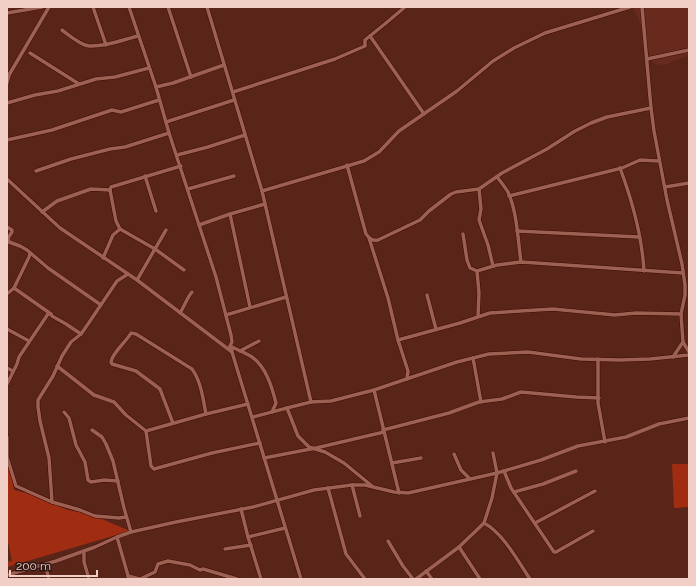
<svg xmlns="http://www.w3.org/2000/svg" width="696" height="586" font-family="Raleway,sans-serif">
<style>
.built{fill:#672a1d}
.green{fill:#a02d12}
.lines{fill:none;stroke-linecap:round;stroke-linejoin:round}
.street-casing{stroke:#3d0a02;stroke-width:4.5}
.street{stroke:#9d6154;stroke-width:3.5}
</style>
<rect width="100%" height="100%" fill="#5a2519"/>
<!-- built -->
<polygon class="built" points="633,7 689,7 689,55 667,64 657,65 644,52 644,36 639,20"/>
<!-- green -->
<g class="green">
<polygon points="7,451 14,490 30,494 68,510 90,514 130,531 7,567 7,562 12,561 7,537"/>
<polygon points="672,464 689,464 689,507 674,508"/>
</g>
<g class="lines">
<!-- street casing -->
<g class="street-casing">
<g id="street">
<polyline points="93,7 106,45"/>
<polyline points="129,7 156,87 169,133 216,277 231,335 232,342 230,346 232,351"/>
<polyline points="168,7 191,77"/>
<polyline points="207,7 262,191 311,402"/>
<polyline points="642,7 651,108 654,131 667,200 682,264 685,285 685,295 681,314 683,342 689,352"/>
<polyline points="7,13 42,7"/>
<path d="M62,30C69,35 80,45 89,46C105,47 122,40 138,36"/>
<polyline points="370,36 424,114"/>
<polyline points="30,53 79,84"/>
<polyline points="647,59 689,50"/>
<polyline points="9,75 49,7"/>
<polyline points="7,83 9,75 8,74"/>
<polyline points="156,87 173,83 224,65"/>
<polyline points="233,92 335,59 365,46 365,40 386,23 405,7"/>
<polyline points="7,103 35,95 58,91 96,79 115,77 149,68"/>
<polyline points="166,122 234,100"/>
<polyline points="7,140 52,130 112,110 121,112 159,100"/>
<polyline points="177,155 208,147 245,135"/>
<path d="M347,165L366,234C370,239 372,241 378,240L420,220L429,211L451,194L456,192L479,189L502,173L547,149L575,131L591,123L607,117L651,108"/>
<path d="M620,168C632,200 642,237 644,271"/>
<polyline points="36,171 71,159 110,149 125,147 169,133"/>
<polyline points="145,176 156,211"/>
<path d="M497,177C501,182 505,187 508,192C517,211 518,241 521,262"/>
<polyline points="7,179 60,228 137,280 232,352 301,579"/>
<polyline points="665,187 689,183"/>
<polyline points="188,189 234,176"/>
<polyline points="479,189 481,209 479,220 488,245 493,266"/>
<polyline points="262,191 364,161 379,152 399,131 457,91 493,61 514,48 545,33 630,7"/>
<polyline points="509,196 622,168 640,160 659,161"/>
<polyline points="42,212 57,201 91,189 110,190 111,187 181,166"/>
<polyline points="230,214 250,307"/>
<polyline points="199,225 230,214 265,204"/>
<polyline points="7,227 12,230 12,232 8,238 9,242 20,246 27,250 48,268 101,305"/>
<polyline points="120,229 155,249 184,270"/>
<polyline points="517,231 639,237"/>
<polyline points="463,234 467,260 470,268 477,271 497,265 521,262 683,273"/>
<polyline points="369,238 388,298 398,340 408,371 407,379"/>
<polyline points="103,258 113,235 120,229 116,221 110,190"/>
<polyline points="477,271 479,293 478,316"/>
<polyline points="137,280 166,230"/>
<polyline points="14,288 51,314"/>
<polyline points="7,294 14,288 29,257 30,253"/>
<polyline points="427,295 436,329"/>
<path d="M180,313C184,307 188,296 192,292"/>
<polyline points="226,315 286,297"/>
<polyline points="7,329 29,341"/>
<polyline points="398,340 460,323 490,313 553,309 615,315 636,313 681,314"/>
<path d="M230,346C237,350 245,352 252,357C266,367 272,387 276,403L272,412"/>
<polyline points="240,351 259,341"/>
<polyline points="673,357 683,342"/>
<polyline points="473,358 481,402"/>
<polyline points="598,359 598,403 605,442"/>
<polyline points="57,366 94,395 114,402 126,415 146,431 151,466 154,469 212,453 260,443"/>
<polyline points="7,368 13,371"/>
<polyline points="7,384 17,364 19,357 48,314 51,314 52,316 66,324 81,334"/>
<polyline points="374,390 399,493"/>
<polyline points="287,408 298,436 309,447 325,452 344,463 372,486"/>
<polyline points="64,412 69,418 76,445 85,462 88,480 91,482 104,480 118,481"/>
<polyline points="253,417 287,408 311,402 331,401 374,390 457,362 489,354 528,352 581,359 620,360 650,359 689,355"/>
<path d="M173,423L160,389L136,371L112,364L111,362C112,353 126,342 131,333L136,334L192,369C201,381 203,399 206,414"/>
<polyline points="92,430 102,437 106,444 113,461 124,508 131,532"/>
<polyline points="383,430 449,413 479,402 502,399 521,392 576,397 599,398"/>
<polyline points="146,431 206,414 248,404"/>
<polyline points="7,437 7,457 16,486 52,502 80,510 95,516 119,518 126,517"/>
<polyline points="454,454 461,470 470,479"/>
<polyline points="264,458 316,448 384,432"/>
<polyline points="392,463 421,458"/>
<polyline points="504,471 511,488 554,552 556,552 593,531"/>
<polyline points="352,485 360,516"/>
<polyline points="328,488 346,554 365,579"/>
<polyline points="514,492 543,484 576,471"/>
<polyline points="52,502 49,458 40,421 38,407 38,400 53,376 62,356 71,342 81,334 88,324 117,281 128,274"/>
<polyline points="241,509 248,537 261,579"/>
<path d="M484,523C503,533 518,561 530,579"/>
<polyline points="535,523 595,491"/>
<polyline points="117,537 129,579"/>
<polyline points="248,537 285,528"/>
<polyline points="388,541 403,566 413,579"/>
<polyline points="459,547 480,579"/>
<polyline points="225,549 251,545"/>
<polyline points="84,551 84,562 89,579"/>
<polyline points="45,565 49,579"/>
<polyline points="426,571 432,579"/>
<polyline points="7,575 56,561 95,547 117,537 131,532 176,522 253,507 314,490 352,485 365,485 394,492 408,493 497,473 541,460 578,446 626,437 659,424 689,418"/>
<polyline points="128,576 140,579"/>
<polyline points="140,579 155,572 158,564 168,561 190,565 200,570 203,569 237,579"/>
<polyline points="416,579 459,547 484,523 492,498 497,473 493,453"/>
</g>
</g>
<!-- street -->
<use href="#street" class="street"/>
</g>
<!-- border -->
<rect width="696" height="586" fill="none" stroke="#f1cec6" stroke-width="16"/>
<!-- scale -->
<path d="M10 570v6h87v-6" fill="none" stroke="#f1cec6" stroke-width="2"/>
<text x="16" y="570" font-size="12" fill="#f1cec6" stroke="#2f1712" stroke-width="3" paint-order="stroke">200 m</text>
</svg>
